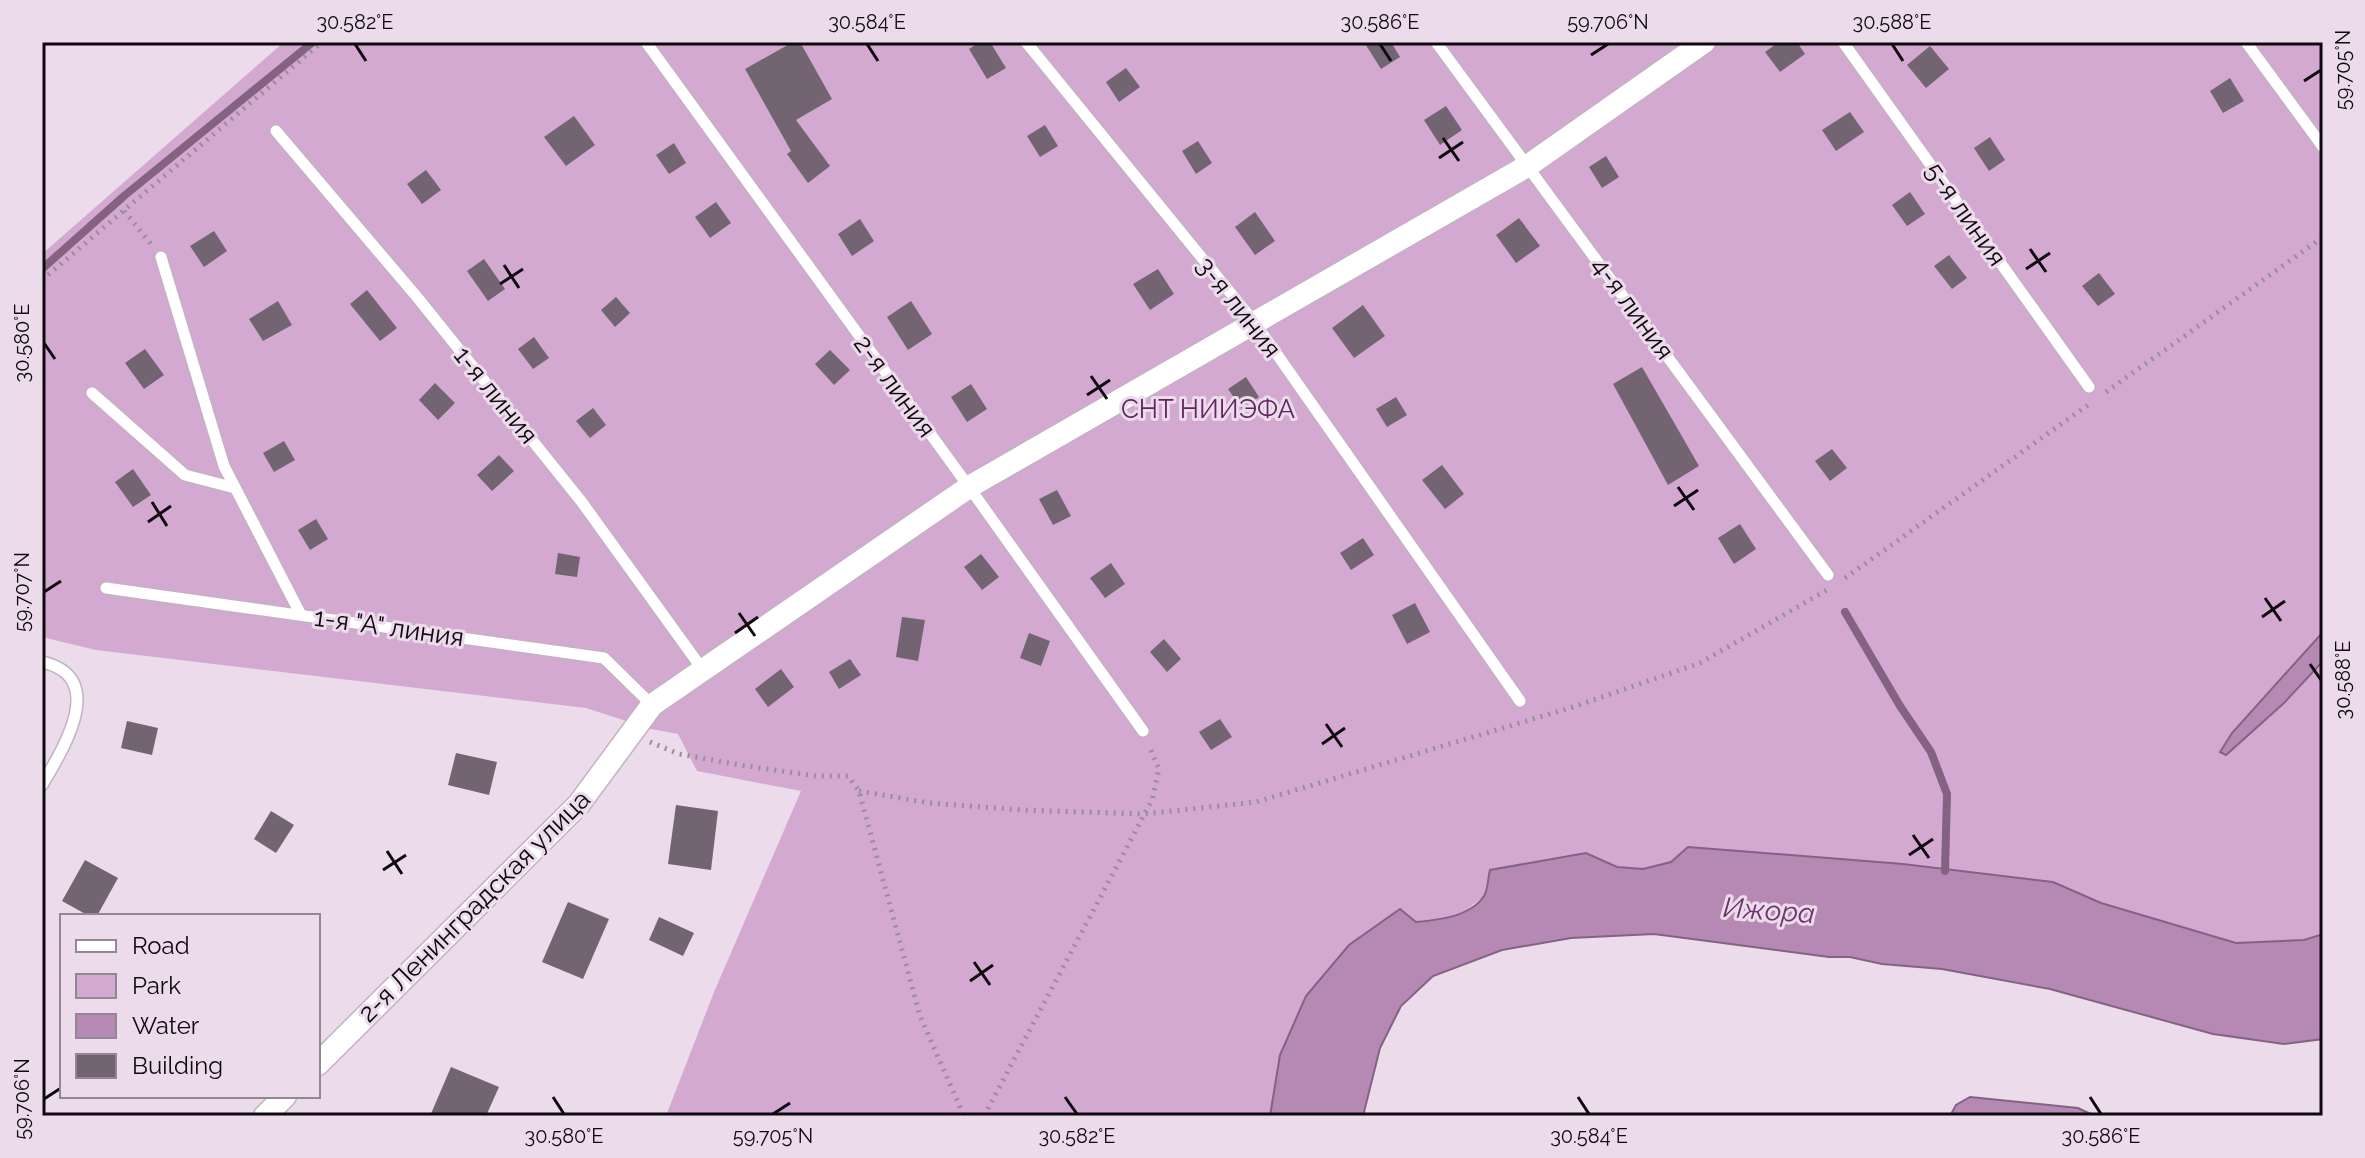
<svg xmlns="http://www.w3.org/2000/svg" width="2365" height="1158" font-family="Raleway,sans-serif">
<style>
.green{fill:#d3a9d1}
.water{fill:#b689b4;stroke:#846382;stroke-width:2}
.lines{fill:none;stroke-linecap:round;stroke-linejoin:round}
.stream{stroke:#846382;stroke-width:8}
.building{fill:#736472}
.lane-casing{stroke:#c3b2c2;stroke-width:14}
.street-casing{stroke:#c3b2c2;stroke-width:25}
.path{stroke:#998d99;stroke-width:5;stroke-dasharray:2 6;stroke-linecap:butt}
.lane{stroke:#fff;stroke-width:11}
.street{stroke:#fff;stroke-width:22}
.ticks{fill:none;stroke:#0e090e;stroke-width:3}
.labels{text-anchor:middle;stroke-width:6;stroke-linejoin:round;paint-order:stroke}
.street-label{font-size:26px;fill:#0e090e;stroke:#ecdbeb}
.park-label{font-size:26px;fill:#5f275e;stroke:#ecdbeb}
.water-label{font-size:28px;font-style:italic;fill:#6c346b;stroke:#ecdbeb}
.neatline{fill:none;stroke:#0e090e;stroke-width:3}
.ticks-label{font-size:20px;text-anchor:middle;fill:#0e090e}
</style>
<rect width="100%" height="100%" fill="#ecdbeb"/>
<!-- green -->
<polygon class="green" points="284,42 2323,42 2323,632 2232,733 2221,752 2284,703 2323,660 2323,934 2304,940 2236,943 2101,903 2052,882 1903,864 1688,847 1671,862 1643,869 1617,867 1586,853 1490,870 1484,896 1465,911 1441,919 1416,923 1349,945 1306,996 1280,1055 1270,1116 666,1116 714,992 801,791 697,771 678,734 651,729 586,708 96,650 42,637 42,254"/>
<!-- water -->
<g class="water">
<polygon points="2323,632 2323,661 2284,703 2226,755 2220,752 2232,733"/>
<path d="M1688,847L1903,864L2053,882L2101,903L2236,943L2304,940L2323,934V1039L2284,1044L2213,1034L2050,989L1942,969L1882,964L1850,957H1829L1654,934L1571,938L1502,950L1433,976L1401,1006L1380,1048L1363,1116H1270L1280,1055L1306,996L1349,945L1400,909L1416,922C1438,920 1470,917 1484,896C1488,890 1488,877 1490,870L1586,853L1617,867L1643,869L1671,862Z"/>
<polygon points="1970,1097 2078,1108 2095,1116 1950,1116 1956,1105"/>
</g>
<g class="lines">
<!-- stream -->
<g class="stream">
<polyline points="42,269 124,196 313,42"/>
<polyline points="1845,612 1900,706 1931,752 1947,794 1945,871"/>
</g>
</g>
<!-- building -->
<g class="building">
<polygon points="793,42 800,42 832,99 796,120 830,166 808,183 787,154 791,151 745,69"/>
<polygon points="980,42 990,42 1006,68 987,79 969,49"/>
<polygon points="1364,42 1391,42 1400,57 1381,69"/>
<polygon points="1779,42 1797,42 1805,54 1780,72 1765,52"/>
<polygon points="1930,46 1949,69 1926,88 1907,65"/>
<polygon points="1126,68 1140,87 1119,102 1106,82"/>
<polygon points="2230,78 2244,101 2223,113 2210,91"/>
<polygon points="1446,106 1462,130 1440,145 1424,120"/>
<polygon points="1850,112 1864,132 1836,151 1822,130"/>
<polygon points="574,116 595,145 566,166 544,137"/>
<polygon points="1045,125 1058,146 1040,157 1027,136"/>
<polygon points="1990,137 2005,160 1989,171 1974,148"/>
<polygon points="1198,141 1212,163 1196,174 1182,151"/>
<polygon points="674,143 686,163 669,174 656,155"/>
<polygon points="1606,156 1619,177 1602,188 1589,167"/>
<polygon points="426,170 441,190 422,204 407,184"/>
<polygon points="1910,192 1925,214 1907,226 1892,205"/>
<polygon points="716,202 731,223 710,238 695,217"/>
<polygon points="1255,212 1275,241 1255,255 1235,227"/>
<polygon points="1519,218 1540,246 1516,263 1496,235"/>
<polygon points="860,219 874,241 852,256 838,234"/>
<polygon points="214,231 227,251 204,267 190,246"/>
<polygon points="1949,255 1967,278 1952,289 1934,266"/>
<polygon points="484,259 505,289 488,301 467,271"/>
<polygon points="1158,269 1174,294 1150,310 1133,284"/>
<polygon points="2099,273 2115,294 2098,306 2082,286"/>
<polygon points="367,290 397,328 380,341 350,304"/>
<polygon points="616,297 630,313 615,327 601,310"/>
<polygon points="278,301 292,325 263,341 249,319"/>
<polygon points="911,301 932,334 908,350 887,317"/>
<polygon points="1363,305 1385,336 1354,358 1332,328"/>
<polygon points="534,337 549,358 533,369 518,349"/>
<polygon points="145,349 164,375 144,389 125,363"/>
<polygon points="830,350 850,370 834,385 815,364"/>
<polygon points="1642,367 1699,466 1668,485 1613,384"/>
<polygon points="1246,377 1259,397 1242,409 1228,389"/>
<polygon points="435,383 455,403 438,420 419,400"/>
<polygon points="971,384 987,409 967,422 951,397"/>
<polygon points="1396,397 1407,415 1387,427 1376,409"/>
<polygon points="593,408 606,425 590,438 576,421"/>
<polygon points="284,441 295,460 274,472 263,453"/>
<polygon points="1832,449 1847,468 1830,481 1815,461"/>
<polygon points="499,455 514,471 492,491 477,475"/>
<polygon points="1442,465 1464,494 1445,509 1422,480"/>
<polygon points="133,469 151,495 133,507 115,482"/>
<polygon points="1057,490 1071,516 1053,525 1039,499"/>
<polygon points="316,519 328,539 310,550 298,530"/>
<polygon points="1740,524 1756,549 1734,564 1718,538"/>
<polygon points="1363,538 1374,555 1351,570 1340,553"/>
<polygon points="558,553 580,557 577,577 555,574"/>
<polygon points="981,554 999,577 982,590 964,567"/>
<polygon points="1111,563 1125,584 1105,598 1090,578"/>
<polygon points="1415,603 1430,632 1407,644 1392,615"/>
<polygon points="902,617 925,620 918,661 896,657"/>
<polygon points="1029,633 1050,641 1041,666 1020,658"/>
<polygon points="1164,639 1181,659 1167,672 1150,652"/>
<polygon points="850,659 861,675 839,689 829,672"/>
<polygon points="781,669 794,687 768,707 755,689"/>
<polygon points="1220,719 1232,737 1211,750 1199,732"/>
<polygon points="127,721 158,728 152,755 121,748"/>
<polygon points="456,753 497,762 489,795 448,785"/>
<polygon points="676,805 718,811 711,870 668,864"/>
<polygon points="271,811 294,825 276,853 254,839"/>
<polygon points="85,860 118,878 97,916 89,916 62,901"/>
<polygon points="568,902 609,919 583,979 542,962"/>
<polygon points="659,917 694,933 683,956 649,940"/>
<polygon points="451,1067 499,1087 486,1116 430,1116"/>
</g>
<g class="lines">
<!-- lane casing -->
<g class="lane-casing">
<g id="lane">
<polyline points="646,42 969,487 1143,731"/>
<polyline points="1026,42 1255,323 1520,701"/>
<polyline points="1436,42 1828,575"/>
<polyline points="1843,42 2089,387"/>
<polyline points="2246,42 2323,147"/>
<polyline points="276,131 417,297 581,501 703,670"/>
<polyline points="161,257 224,466 301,615"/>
<polyline points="92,393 185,475 235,488"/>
<polyline points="106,588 604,658 652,705"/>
<path d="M42,662C109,677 63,749 42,785"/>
</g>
</g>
<!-- street casing -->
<g class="street-casing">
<g id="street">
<polyline points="318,1064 579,804 652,705 969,487 1529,165 1704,42"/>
<polyline points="265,1116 285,1096"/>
</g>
</g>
<!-- path -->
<g class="path">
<polyline points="124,211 151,244"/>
<polyline points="42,280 322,42"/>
<polyline points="2106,392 2323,237"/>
<polyline points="1845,578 2088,405"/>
<polyline points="650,742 679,754 740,765 816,776 848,776 859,791 920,1016 964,1116"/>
<polyline points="859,791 929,803 1022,810 1144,814 1256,802 1573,707 1700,663 1827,590"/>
<polyline points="984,1116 1152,800 1159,769 1149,746"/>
</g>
<!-- lane -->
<use href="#lane" class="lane"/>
<!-- street -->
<use href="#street" class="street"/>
</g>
<!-- ticks -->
<path class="ticks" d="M355,44L366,61M867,44L878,61M1380,44L1391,61M1892,44L1903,61M1591,55L1608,44M2304,81L2321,70M1443,138L1459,161M1439,158L1463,142M2030,249L2046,272M504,265L519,288M2026,269L2050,253M500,284L523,269M44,343L55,359M1091,376L1107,399M1087,395L1110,380M1678,487L1694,510M152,502L167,526M1674,506L1698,490M148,522L171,506M44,592L61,581M2265,598L2281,621M739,613L755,636M2262,617L2285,601M735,633L758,617M2310,664L2321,680M1326,724L1342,747M1322,744L1345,728M1913,835L1929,858M387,851L402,874M1909,855L1933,839M383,870L406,855M974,962L990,985M970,981L993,965M553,1097L564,1114M1065,1097L1077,1114M1578,1097L1589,1114M2090,1097L2101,1114M44,1099L61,1088M773,1114L790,1103"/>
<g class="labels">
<!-- street labels -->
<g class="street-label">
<text transform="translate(1966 214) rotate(55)" y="9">5-я линия</text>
<text transform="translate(1239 307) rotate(52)" y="9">3-я линия</text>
<text transform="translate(1633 308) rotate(54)" y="9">4-я линия</text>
<text transform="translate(895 386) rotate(54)" y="9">2-я линия</text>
<text transform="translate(496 395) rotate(51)" y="9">1-я линия</text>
<text transform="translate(389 627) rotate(8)" y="9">1-я "А" линия</text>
<text transform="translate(474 906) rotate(-45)" y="9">2-я Ленинградская улица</text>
</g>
<!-- park labels -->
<g class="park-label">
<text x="1208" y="418">СНТ НИИЭФА</text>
</g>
<!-- water labels -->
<g class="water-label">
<text transform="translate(1769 910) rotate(4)" y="10">Ижора</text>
</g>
</g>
<!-- border -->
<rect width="2365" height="1158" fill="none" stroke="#ecdbeb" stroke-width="88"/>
<!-- legend -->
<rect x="60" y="914" width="260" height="184" fill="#ecdbeb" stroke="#938793" stroke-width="2"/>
<rect x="76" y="940" width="40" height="12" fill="#ffffff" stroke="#938793" stroke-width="2"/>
<text x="132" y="954" font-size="24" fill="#0e090e">Road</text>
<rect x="76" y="974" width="40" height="24" fill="#d3a9d1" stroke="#938793" stroke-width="2"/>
<text x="132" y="994" font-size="24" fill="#0e090e">Park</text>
<rect x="76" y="1014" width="40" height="24" fill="#b689b4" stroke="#938793" stroke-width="2"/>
<text x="132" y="1034" font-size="24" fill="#0e090e">Water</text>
<rect x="76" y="1054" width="40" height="24" fill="#736472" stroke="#938793" stroke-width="2"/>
<text x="132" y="1074" font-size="24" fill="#0e090e">Building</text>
<rect x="44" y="44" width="2277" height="1070" class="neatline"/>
<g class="ticks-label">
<text x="355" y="29">30.582°E</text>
<text x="867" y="29">30.584°E</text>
<text x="1380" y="29">30.586°E</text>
<text x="1608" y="29">59.706°N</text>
<text x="1892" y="29">30.588°E</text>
<text transform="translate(2343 70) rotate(-90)" y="7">59.705°N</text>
<text transform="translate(22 343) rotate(-90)" y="7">30.580°E</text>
<text transform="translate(22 592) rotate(-90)" y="7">59.707°N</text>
<text transform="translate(2343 680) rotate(-90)" y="7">30.588°E</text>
<text transform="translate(22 1099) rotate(-90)" y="7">59.706°N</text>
<text x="564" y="1143">30.580°E</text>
<text x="773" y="1143">59.705°N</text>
<text x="1077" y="1143">30.582°E</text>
<text x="1589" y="1143">30.584°E</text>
<text x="2101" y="1143">30.586°E</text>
</g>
</svg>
